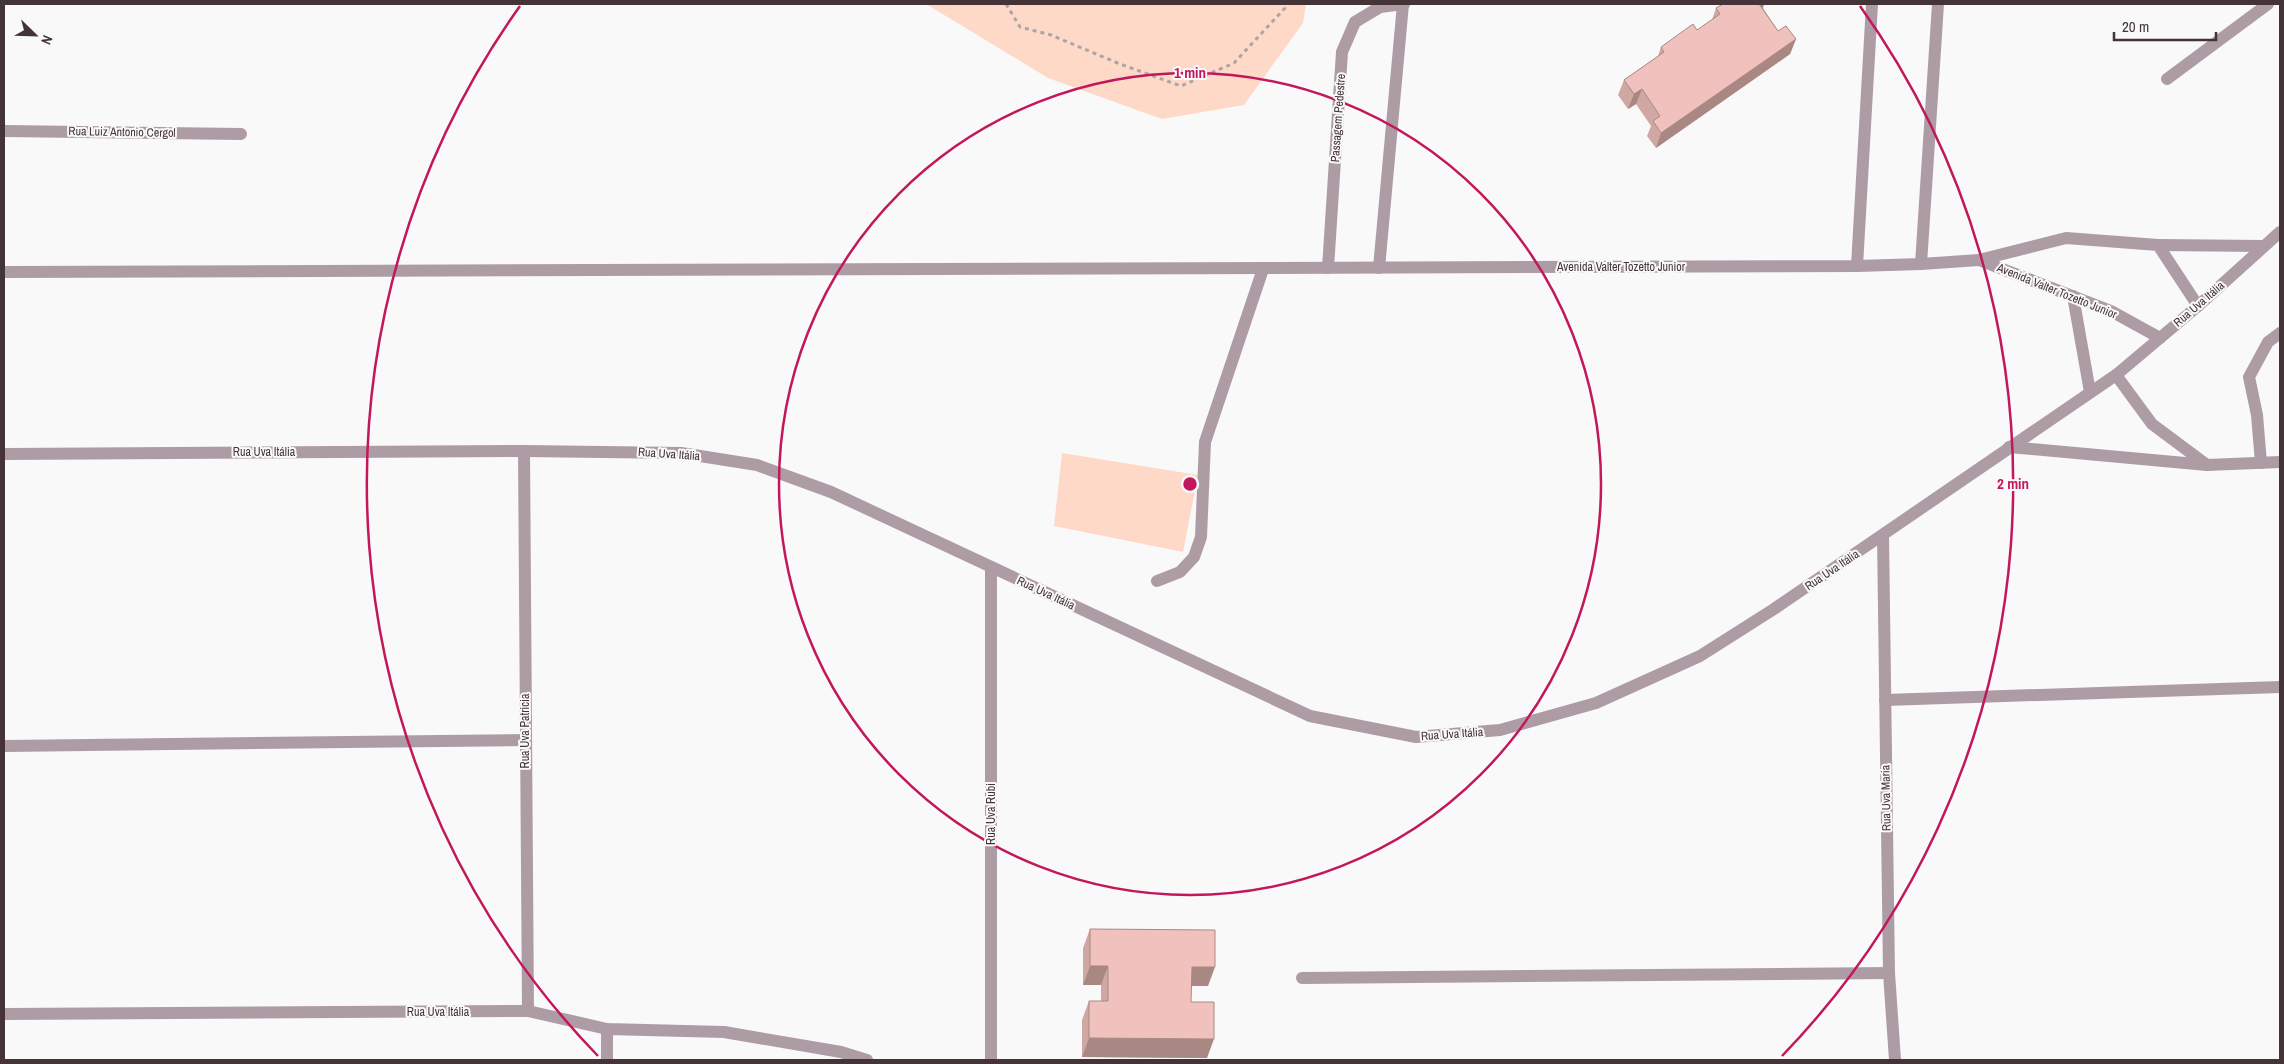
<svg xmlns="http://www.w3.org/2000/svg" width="2284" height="1064" font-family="'Archivo Narrow',sans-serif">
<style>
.green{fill:#ffd9c8}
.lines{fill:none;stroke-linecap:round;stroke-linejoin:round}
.path{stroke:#aca5a6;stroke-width:3;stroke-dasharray:4 4;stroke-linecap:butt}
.service{stroke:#ae9ca5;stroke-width:12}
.minor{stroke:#ae9ca5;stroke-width:12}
.tertiary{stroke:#ae9ca5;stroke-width:12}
.wall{fill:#cfa7a3}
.shaded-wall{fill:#a98884}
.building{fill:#f1c2bd;stroke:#a98884}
.ring{fill:none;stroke:#c2185b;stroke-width:2.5}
.labels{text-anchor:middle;stroke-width:4;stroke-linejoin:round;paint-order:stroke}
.street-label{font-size:12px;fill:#453437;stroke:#f9f9f9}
.centre{fill:#c2185b;stroke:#f9f9f9;stroke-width:2.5}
.ring-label{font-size:15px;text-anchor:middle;font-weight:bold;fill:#c2185b;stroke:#f9f9f9;stroke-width:4;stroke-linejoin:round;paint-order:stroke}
</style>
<rect width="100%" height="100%" fill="#f9f9f9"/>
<!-- green -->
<g class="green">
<polygon points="926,4 1306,4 1303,23 1244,105 1162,119 1048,78"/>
<polygon points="1062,453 1198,475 1183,552 1054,526"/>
</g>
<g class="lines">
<!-- path -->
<polyline class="path" points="1006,4 1020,27 1051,35 1120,64 1181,86 1234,63 1285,8 1285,4"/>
<!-- service -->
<g class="service">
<polyline points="2167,79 2268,4"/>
<polyline points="1921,264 1938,4"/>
<polyline points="1857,266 1872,4"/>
<polyline points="1885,700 2280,687"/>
<polyline points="4,746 525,740"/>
<polyline points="1302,978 1889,973"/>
</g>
<!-- minor -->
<g class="minor">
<polyline points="4,131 241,134"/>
<polyline points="1328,268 1342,52 1355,22 1380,7 1404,4"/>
<polyline points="1379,268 1403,4"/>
<polyline points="524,451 528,1011"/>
<polyline points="2261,463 2257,415 2249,377 2268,342 2280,333"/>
<polyline points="1883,535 1889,973 1895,1060"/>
<polyline points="1157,581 1180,572 1194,557 1201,537 1205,442 1263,269"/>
<polyline points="607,1060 607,1029"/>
<polyline points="991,1060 991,568"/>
</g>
<!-- tertiary -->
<g class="tertiary">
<polyline points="2158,245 2264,246"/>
<polyline points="1979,260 2111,311 2160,338"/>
<polyline points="4,272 1857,266 1921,264 1979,260 2066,238 2158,245 2198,306"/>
<polyline points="2073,296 2090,392"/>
<polyline points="2116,375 2152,424 2207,465"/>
<polyline points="2009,447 2207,465 2280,462"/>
<polyline points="4,454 524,451 681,453 757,465 831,492 1310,716 1416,737 1500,730 1596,703 1700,656 1774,609 2116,375 2198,306 2280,232"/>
<polyline points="4,1014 528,1011 607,1029 724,1032 841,1052 867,1060"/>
</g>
</g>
<!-- wall -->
<g class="wall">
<polygon points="1723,4 1764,4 1763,8 1778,31 1796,39 1790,54 1656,148 1647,136 1651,126 1636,104 1628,109 1618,95 1624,80 1658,56 1661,47 1697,30 1712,20 1716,8"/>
<polygon points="1090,929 1208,986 1191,986 1191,1002 1207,1058 1082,1057 1082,1020 1089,1001 1101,1001 1101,985 1083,985 1083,948"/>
</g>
<!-- shaded-wall -->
<g class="shaded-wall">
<polygon points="1759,4 1764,4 1761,13"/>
<polygon points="1796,39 1790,54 1656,148 1661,133"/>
<polygon points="1642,89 1636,104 1628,109 1634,94"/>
<polygon points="1090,966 1108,966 1101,985 1083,985"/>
<polygon points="1192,967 1215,967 1208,986 1185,986"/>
<polygon points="1089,1038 1214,1039 1207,1058 1082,1057"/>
</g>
<!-- building -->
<g class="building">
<polygon points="1723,4 1759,4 1778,31 1786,26 1796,39 1661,133 1653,121 1660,116 1642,89 1634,94 1624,80 1664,52 1661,47 1693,24 1697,30 1720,14 1716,8"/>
<polygon points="1090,929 1215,930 1215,967 1192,967 1191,1002 1214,1002 1214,1039 1089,1038 1089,1001 1108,1001 1108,966 1090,966"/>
</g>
<!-- distance rings -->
<g class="ring">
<circle cx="1190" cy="484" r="411"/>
<path d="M598 1056A823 823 0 0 1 520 6M1860 6A823 823 0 0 1 1782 1056"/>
</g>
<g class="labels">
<!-- street labels -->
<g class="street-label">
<text transform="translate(1338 118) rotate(-86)" y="4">Passagem Pedestre</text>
<text transform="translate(122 132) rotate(1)" y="4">Rua Luiz Antonio Cergol</text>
<text x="1621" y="271">Avenida Valter Tozetto Junior</text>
<text transform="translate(2057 291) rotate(22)" y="4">Avenida Valter Tozetto Junior</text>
<text transform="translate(2199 304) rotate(-41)" y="4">Rua Uva Itália</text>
<text x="264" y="456">Rua Uva Itália</text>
<text transform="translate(669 454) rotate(4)" y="4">Rua Uva Itália</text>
<text transform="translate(1832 570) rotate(-34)" y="4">Rua Uva Itália</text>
<text transform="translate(1046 593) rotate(25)" y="4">Rua Uva Itália</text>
<text transform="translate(525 731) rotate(-90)" y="4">Rua Uva Patricia</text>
<text transform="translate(1452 734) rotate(-4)" y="4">Rua Uva Itália</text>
<text transform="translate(1886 798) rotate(-91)" y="4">Rua Uva Maria</text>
<text transform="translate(991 814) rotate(-90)" y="4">Rua Uva Rubi</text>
<text x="438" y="1016">Rua Uva Itália</text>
</g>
</g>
<circle cx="1190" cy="484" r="8" class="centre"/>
<g class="ring-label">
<text x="1190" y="78">1 min</text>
<text x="2013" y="489">2 min</text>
</g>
<!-- border -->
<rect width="2284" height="1064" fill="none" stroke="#453437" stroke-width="10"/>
<!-- north arrow -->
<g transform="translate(35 35) rotate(113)" stroke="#f9f9f9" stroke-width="4" paint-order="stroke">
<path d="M0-4L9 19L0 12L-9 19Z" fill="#453437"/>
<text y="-8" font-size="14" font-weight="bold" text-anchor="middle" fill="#453437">N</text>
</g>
<!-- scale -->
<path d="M2114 32v8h102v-8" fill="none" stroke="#453437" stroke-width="2.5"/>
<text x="2122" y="32" font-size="15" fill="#453437" stroke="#f9f9f9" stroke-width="4" paint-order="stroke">20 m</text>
</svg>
